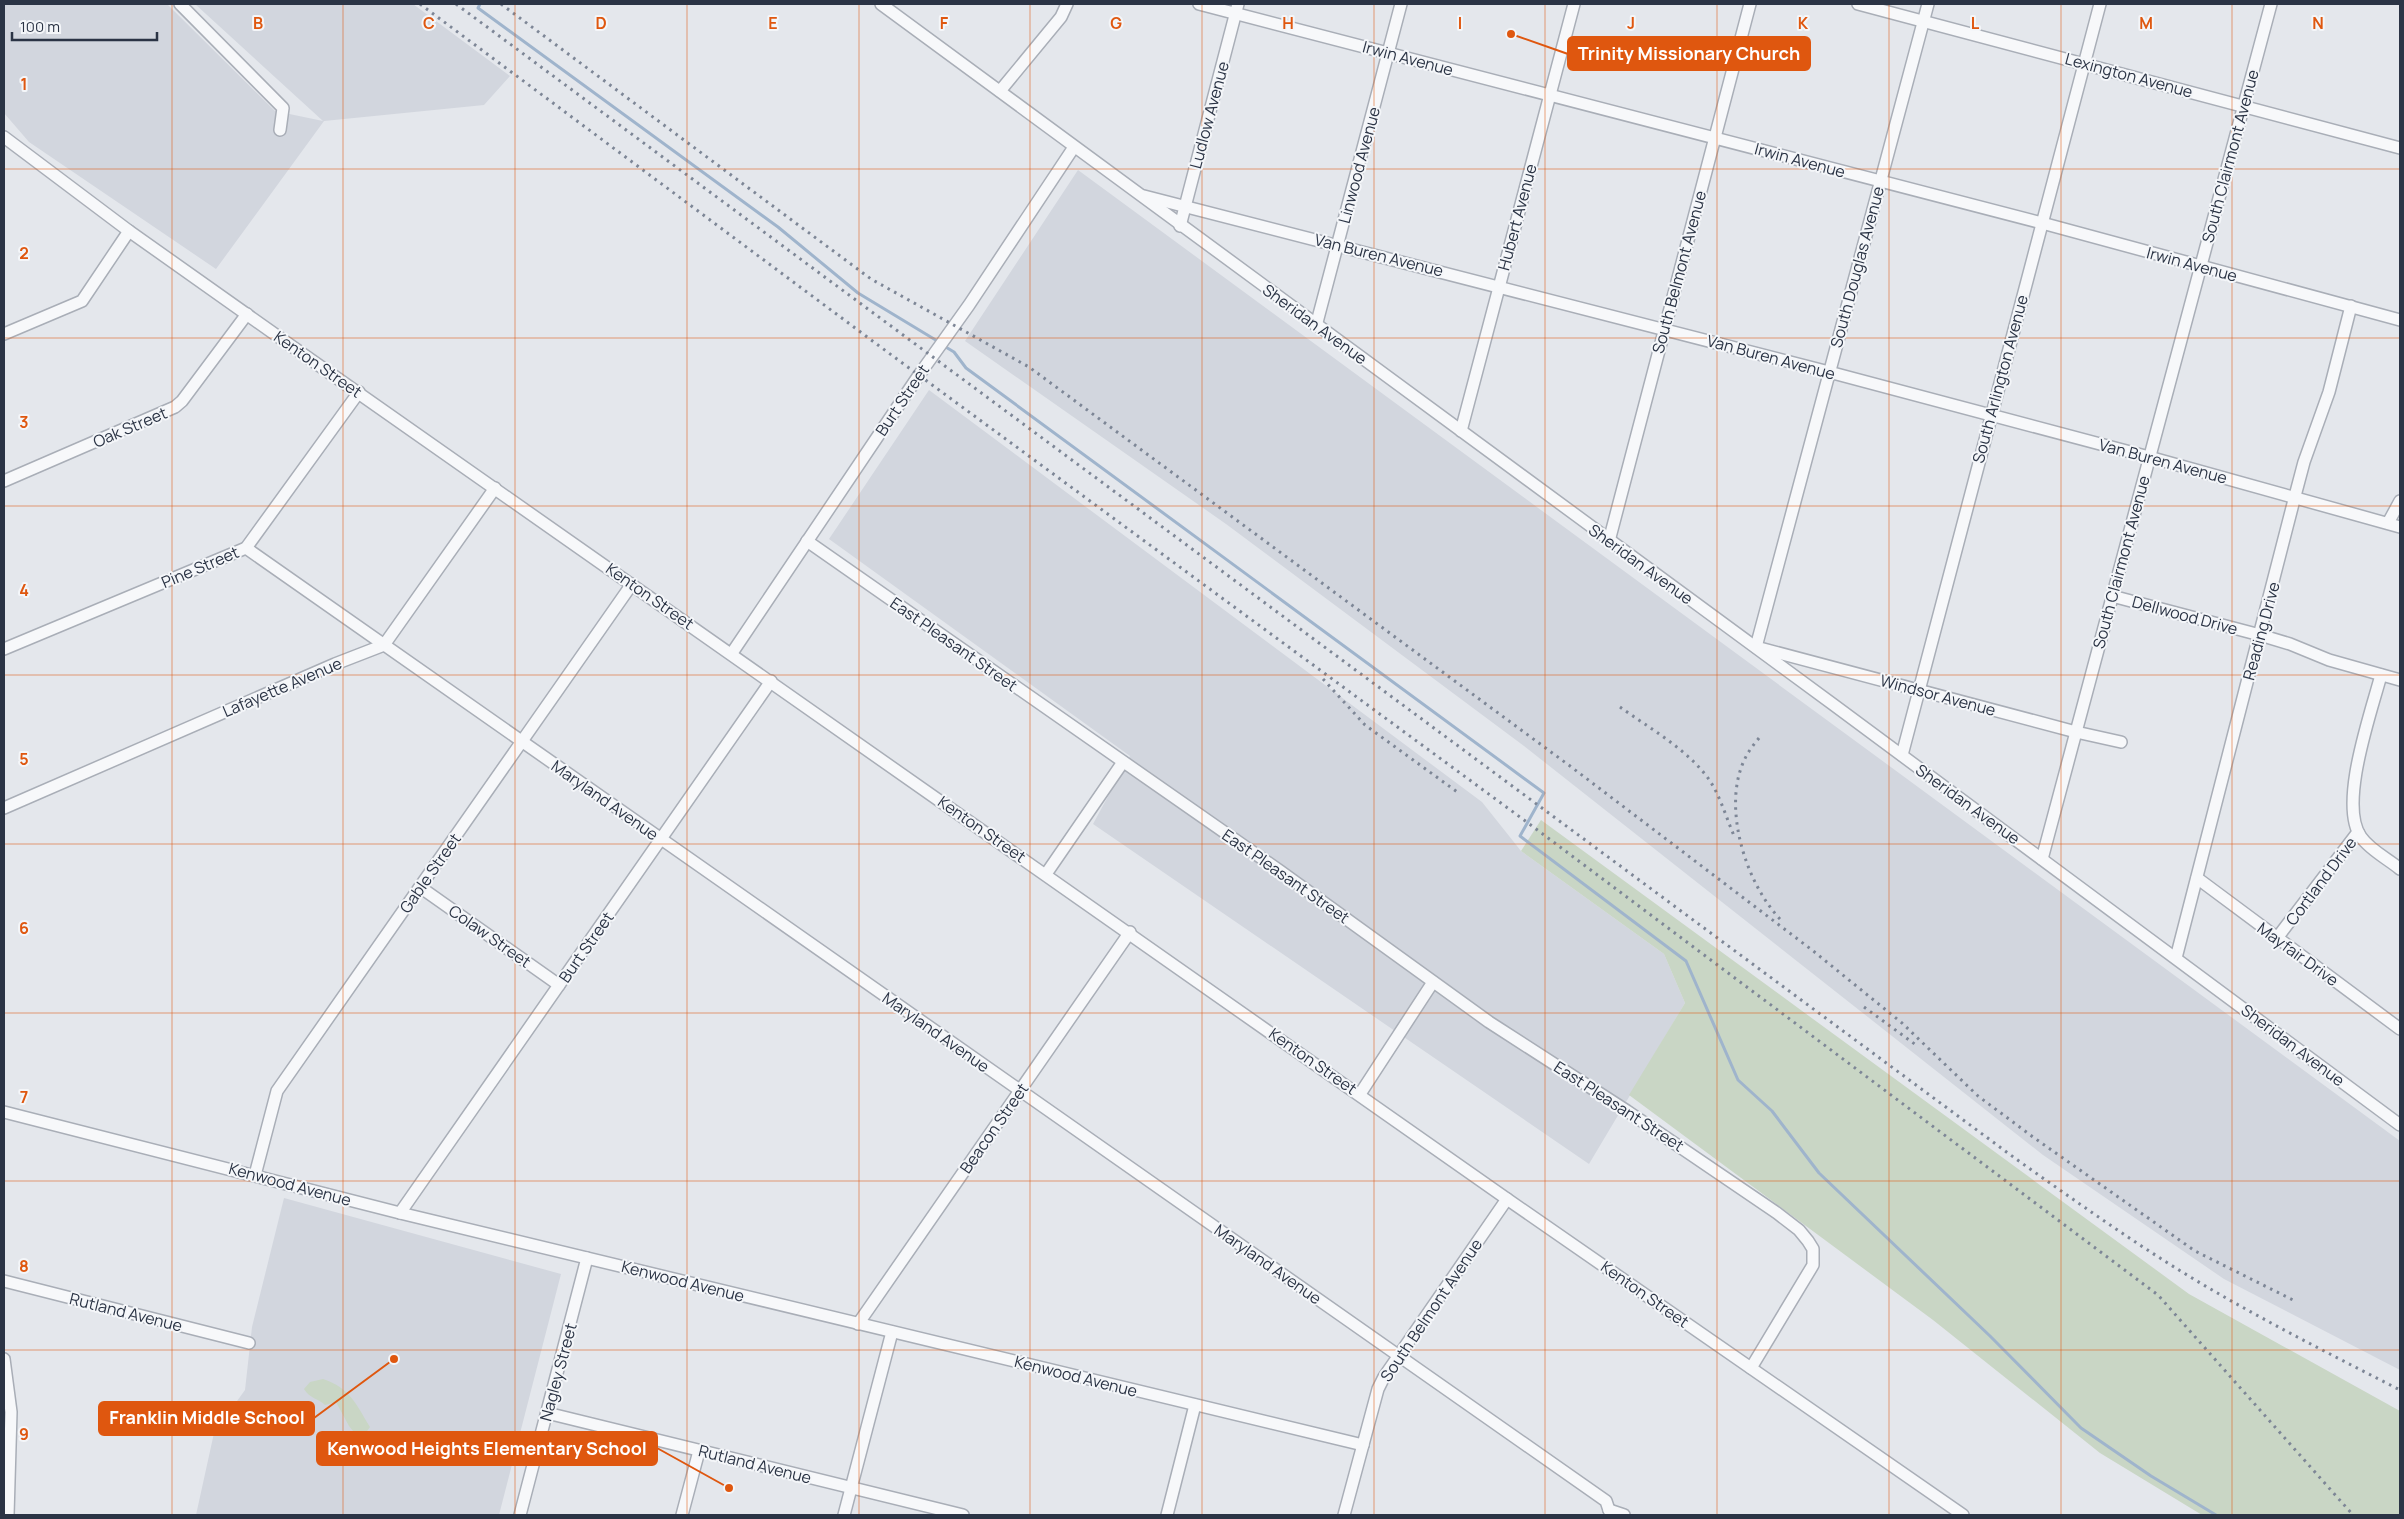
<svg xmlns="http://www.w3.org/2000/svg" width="2404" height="1519" font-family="Manrope,sans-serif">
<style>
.built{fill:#d2d6de}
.green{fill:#c9d6c5}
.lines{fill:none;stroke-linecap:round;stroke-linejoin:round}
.stream{stroke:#9fb4cc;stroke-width:3}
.minor-casing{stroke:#a9aeb7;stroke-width:14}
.minor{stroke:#f7f8fa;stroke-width:11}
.rail{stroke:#7d8696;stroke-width:3;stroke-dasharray:2.5 5;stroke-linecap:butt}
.grid{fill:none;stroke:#df570f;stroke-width:1;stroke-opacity:0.55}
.labels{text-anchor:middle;stroke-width:4;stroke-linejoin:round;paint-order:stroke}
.street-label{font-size:16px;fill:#2b3445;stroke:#f4f6f9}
.grid-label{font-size:16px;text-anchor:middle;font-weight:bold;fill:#df570f;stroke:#f4f6f9;stroke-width:4;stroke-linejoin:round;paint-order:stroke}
.leader{fill:none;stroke:#df570f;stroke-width:2}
.callout-dot{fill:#df570f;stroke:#f4f6f9;stroke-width:2}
.callout{fill:#df570f;stroke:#df570f;stroke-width:2}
.callout-label{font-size:18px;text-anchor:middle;font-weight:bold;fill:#fff}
</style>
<rect width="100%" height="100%" fill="#e4e7ec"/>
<!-- built -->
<g class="built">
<polygon points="4,4 167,4 275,111 323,121 195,4 413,4 510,76 484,105 324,121 216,269 29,142 4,113"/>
<polygon points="1078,170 2400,1141 2400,1370 2224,1279 2043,1155 1524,746 1226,524 965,341"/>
<polygon points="929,390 1482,802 1521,851 1664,954 1685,1003 1589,1164 1093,824 1130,756 829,539"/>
<polygon points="284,1198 561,1274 499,1515 196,1515 214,1433 245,1390 252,1327"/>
</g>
<!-- green -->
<g class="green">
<polygon points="1541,820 2189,1294 2400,1411 2400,1515 2202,1515 2100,1453 1933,1320 1629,1095 1685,1003 1664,954 1521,851"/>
<path d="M323,1379C350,1388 356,1404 370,1427L365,1434L357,1436L349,1426L336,1402L325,1405C318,1398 310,1399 304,1389L310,1382Z"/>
</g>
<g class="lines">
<!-- stream -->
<g class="stream">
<polyline points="480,4 478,8 778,227 858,293 939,342"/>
<polyline points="944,346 954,352 966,368 1544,793 1520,836 1686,961 1738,1080 1772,1111 1819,1173 1990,1336 2081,1428 2151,1476 2216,1515"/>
</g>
<!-- minor casing -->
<g class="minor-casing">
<g id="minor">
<polyline points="180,4 283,108 280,130"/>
<path d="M881,4C1388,378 1896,748 2400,1125"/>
<polyline points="1199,4 2042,223 2400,320"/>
<polyline points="1858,4 2400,148"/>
<polyline points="1928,4 1756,647 2076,732 2121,742"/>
<polyline points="1000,91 1061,17 1067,4"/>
<polyline points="4,137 129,231 307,357 1507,1199 1963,1515"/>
<polyline points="1144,196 1829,372 2149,457 2400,527"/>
<polyline points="1180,226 1238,4"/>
<polyline points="1316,326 1401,4"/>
<polyline points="4,334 82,301 129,231"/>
<polyline points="1461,431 1574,4"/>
<polyline points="4,481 175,407 182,401 247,314"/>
<polyline points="2388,523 2400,501"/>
<polyline points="807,541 1280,871 1489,1022 1627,1111 1777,1213 1799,1230 1808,1241 1813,1249 1813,1265 1751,1368"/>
<polyline points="1609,541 1750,4"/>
<polyline points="246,548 1606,1501 1609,1510"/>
<polyline points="2112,596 2260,635 2290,644 2329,660 2400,680"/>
<polyline points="4,649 246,548 359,392"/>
<polyline points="732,653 919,375 969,305 1074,147"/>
<path d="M2381,675C2371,713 2338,805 2361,837C2370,850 2388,859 2400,869"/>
<polyline points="1902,755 2100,4"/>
<polyline points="4,808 335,664 384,645 495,488"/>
<polyline points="2042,859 2271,4"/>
<polyline points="1046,874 1123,762"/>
<polyline points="2197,878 2400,1029"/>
<polyline points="420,887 559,985"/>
<polyline points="2277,938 2358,832"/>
<polyline points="2176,958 2295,496 2304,462 2329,392 2351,306"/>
<polyline points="1360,1094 1433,982"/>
<polyline points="4,1112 400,1213 1363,1445"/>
<polyline points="255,1175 277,1091 632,584"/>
<polyline points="400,1213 771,681"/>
<polyline points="4,1281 249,1343"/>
<polyline points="858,1324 1130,932"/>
<polyline points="4,1359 11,1412 8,1515"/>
<polyline points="547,1413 963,1515"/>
<polyline points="1609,1510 1624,1515"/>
<polyline points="520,1515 587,1258"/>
<polyline points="682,1515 699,1451"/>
<polyline points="844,1515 892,1332"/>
<polyline points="1167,1515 1195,1405"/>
<polyline points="1344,1515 1378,1389 1384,1377 1507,1199"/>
</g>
</g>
<!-- minor -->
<use href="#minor" class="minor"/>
<!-- rail -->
<g class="rail">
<polyline points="420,4 886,351 1524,820 2158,1295 2353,1515"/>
<path d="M456,4L2016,1159C2074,1200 2131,1241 2192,1278C2260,1319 2330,1354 2400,1390"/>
<polyline points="501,4 871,279 1029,367 1570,766 1812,950 1902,1023 1978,1096 2033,1137 2195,1251 2293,1300"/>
<polyline points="1323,679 1365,725 1460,794"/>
<path d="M1620,707C1649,728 1689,750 1710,781C1721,798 1727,820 1735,838"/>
<path d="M1759,738C1755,743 1751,748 1748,753C1719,801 1745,884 1782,921"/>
<polyline points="1864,1007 1916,1045"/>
</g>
</g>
<!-- grid -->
<path class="grid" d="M172,4V1515M343,4V1515M515,4V1515M687,4V1515M859,4V1515M1030,4V1515M1202,4V1515M1374,4V1515M1545,4V1515M1717,4V1515M1889,4V1515M2061,4V1515M2232,4V1515M4,169H2400M4,338H2400M4,506H2400M4,675H2400M4,844H2400M4,1013H2400M4,1181H2400M4,1350H2400"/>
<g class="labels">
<!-- street labels -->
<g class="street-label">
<text transform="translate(1408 58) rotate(15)" y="6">Irwin Avenue</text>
<text transform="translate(2129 75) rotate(15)" y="6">Lexington Avenue</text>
<text transform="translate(1209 115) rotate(-75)" y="6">Ludlow Avenue</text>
<text transform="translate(2230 156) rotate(-75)" y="6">South Clairmont Avenue</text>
<text transform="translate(1800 160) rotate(15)" y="6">Irwin Avenue</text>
<text transform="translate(1359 165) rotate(-75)" y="6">Linwood Avenue</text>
<text transform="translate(1517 217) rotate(-75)" y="6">Hubert Avenue</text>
<text transform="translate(1379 255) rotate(14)" y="6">Van Buren Avenue</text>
<text transform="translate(2192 264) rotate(15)" y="6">Irwin Avenue</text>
<text transform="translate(1857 267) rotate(-75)" y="6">South Douglas Avenue</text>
<text transform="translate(1679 272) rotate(-75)" y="6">South Belmont Avenue</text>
<text transform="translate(1315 324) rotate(36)" y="6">Sheridan Avenue</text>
<text transform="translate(1771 357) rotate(15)" y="6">Van Buren Avenue</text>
<text transform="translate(318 364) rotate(35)" y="6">Kenton Street</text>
<text transform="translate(2000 379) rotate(-75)" y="6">South Arlington Avenue</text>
<text transform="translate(902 400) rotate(-56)" y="6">Burt Street</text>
<text transform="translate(130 427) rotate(-23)" y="6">Oak Street</text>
<text transform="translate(2163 461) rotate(15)" y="6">Van Buren Avenue</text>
<text transform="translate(2121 562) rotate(-75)" y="6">South Clairmont Avenue</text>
<text transform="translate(1641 564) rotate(36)" y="6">Sheridan Avenue</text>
<text transform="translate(200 567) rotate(-23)" y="6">Pine Street</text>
<text transform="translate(650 596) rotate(35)" y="6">Kenton Street</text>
<text transform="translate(2185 615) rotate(15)" y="6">Dellwood Drive</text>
<text transform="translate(2261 631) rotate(-75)" y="6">Reading Drive</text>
<text transform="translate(954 644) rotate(35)" y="6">East Pleasant Street</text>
<text transform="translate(282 687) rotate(-23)" y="6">Lafayette Avenue</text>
<text transform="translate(1938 695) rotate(15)" y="6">Windsor Avenue</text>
<text transform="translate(605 800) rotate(35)" y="6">Maryland Avenue</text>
<text transform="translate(1968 804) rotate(36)" y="6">Sheridan Avenue</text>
<text transform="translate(982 829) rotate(35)" y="6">Kenton Street</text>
<text transform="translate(430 873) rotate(-55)" y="6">Gable Street</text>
<text transform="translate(1286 876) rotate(35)" y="6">East Pleasant Street</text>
<text transform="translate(2321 881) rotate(-53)" y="6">Cortland Drive</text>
<text transform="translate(490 936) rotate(35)" y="6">Colaw Street</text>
<text transform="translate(586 947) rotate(-55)" y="6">Burt Street</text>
<text transform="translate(2298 954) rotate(36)" y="6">Mayfair Drive</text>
<text transform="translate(936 1032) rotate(35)" y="6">Maryland Avenue</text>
<text transform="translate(2293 1045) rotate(37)" y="6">Sheridan Avenue</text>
<text transform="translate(1313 1061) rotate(35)" y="6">Kenton Street</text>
<text transform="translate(1619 1106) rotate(33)" y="6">East Pleasant Street</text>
<text transform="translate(994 1128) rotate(-55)" y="6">Beacon Street</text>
<text transform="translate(290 1184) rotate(15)" y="6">Kenwood Avenue</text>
<text transform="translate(1268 1264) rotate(35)" y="6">Maryland Avenue</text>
<text transform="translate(683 1281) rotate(14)" y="6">Kenwood Avenue</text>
<text transform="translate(1645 1294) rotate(35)" y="6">Kenton Street</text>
<text transform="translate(1431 1310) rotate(-56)" y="6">South Belmont Avenue</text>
<text transform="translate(126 1312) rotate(14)" y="6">Rutland Avenue</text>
<text transform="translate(558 1372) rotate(-75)" y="6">Nagley Street</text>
<text transform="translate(1076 1376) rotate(14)" y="6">Kenwood Avenue</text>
<text transform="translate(755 1464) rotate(14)" y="6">Rutland Avenue</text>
</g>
</g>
<g class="grid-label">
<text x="258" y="29">B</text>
<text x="429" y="29">C</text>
<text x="601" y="29">D</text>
<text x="773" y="29">E</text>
<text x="944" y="29">F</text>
<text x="1116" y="29">G</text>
<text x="1288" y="29">H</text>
<text x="1460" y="29">I</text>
<text x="1631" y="29">J</text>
<text x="1803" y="29">K</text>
<text x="1975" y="29">L</text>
<text x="2146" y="29">M</text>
<text x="2318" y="29">N</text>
<text x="24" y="90">1</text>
<text x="24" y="259">2</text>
<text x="24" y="428">3</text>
<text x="24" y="596">4</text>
<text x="24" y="765">5</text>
<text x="24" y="934">6</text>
<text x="24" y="1103">7</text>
<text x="24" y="1272">8</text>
<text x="24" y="1440">9</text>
</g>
<!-- callouts -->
<path class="leader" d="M1511 34L1568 54M394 1359L314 1418M729 1488L657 1448"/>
<g class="callout-dot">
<circle cx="1511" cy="34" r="5"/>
<circle cx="394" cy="1359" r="5"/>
<circle cx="729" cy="1488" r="5"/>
</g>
<g class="callout">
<rect x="1568" y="37" width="242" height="33" rx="5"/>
<rect x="99" y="1402" width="215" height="33" rx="5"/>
<rect x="317" y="1432" width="340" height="33" rx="5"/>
</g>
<g class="callout-label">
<text x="1689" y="60">Trinity Missionary Church</text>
<text x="207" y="1424">Franklin Middle School</text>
<text x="487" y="1455">Kenwood Heights Elementary School</text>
</g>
<!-- border -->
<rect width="2404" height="1519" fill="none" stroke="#2b3445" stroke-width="10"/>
<!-- scale -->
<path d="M12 32v8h145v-8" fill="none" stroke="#2b3445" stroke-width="2.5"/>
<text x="20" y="32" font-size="15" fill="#2b3445" stroke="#f4f6f9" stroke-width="4" paint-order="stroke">100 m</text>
</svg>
